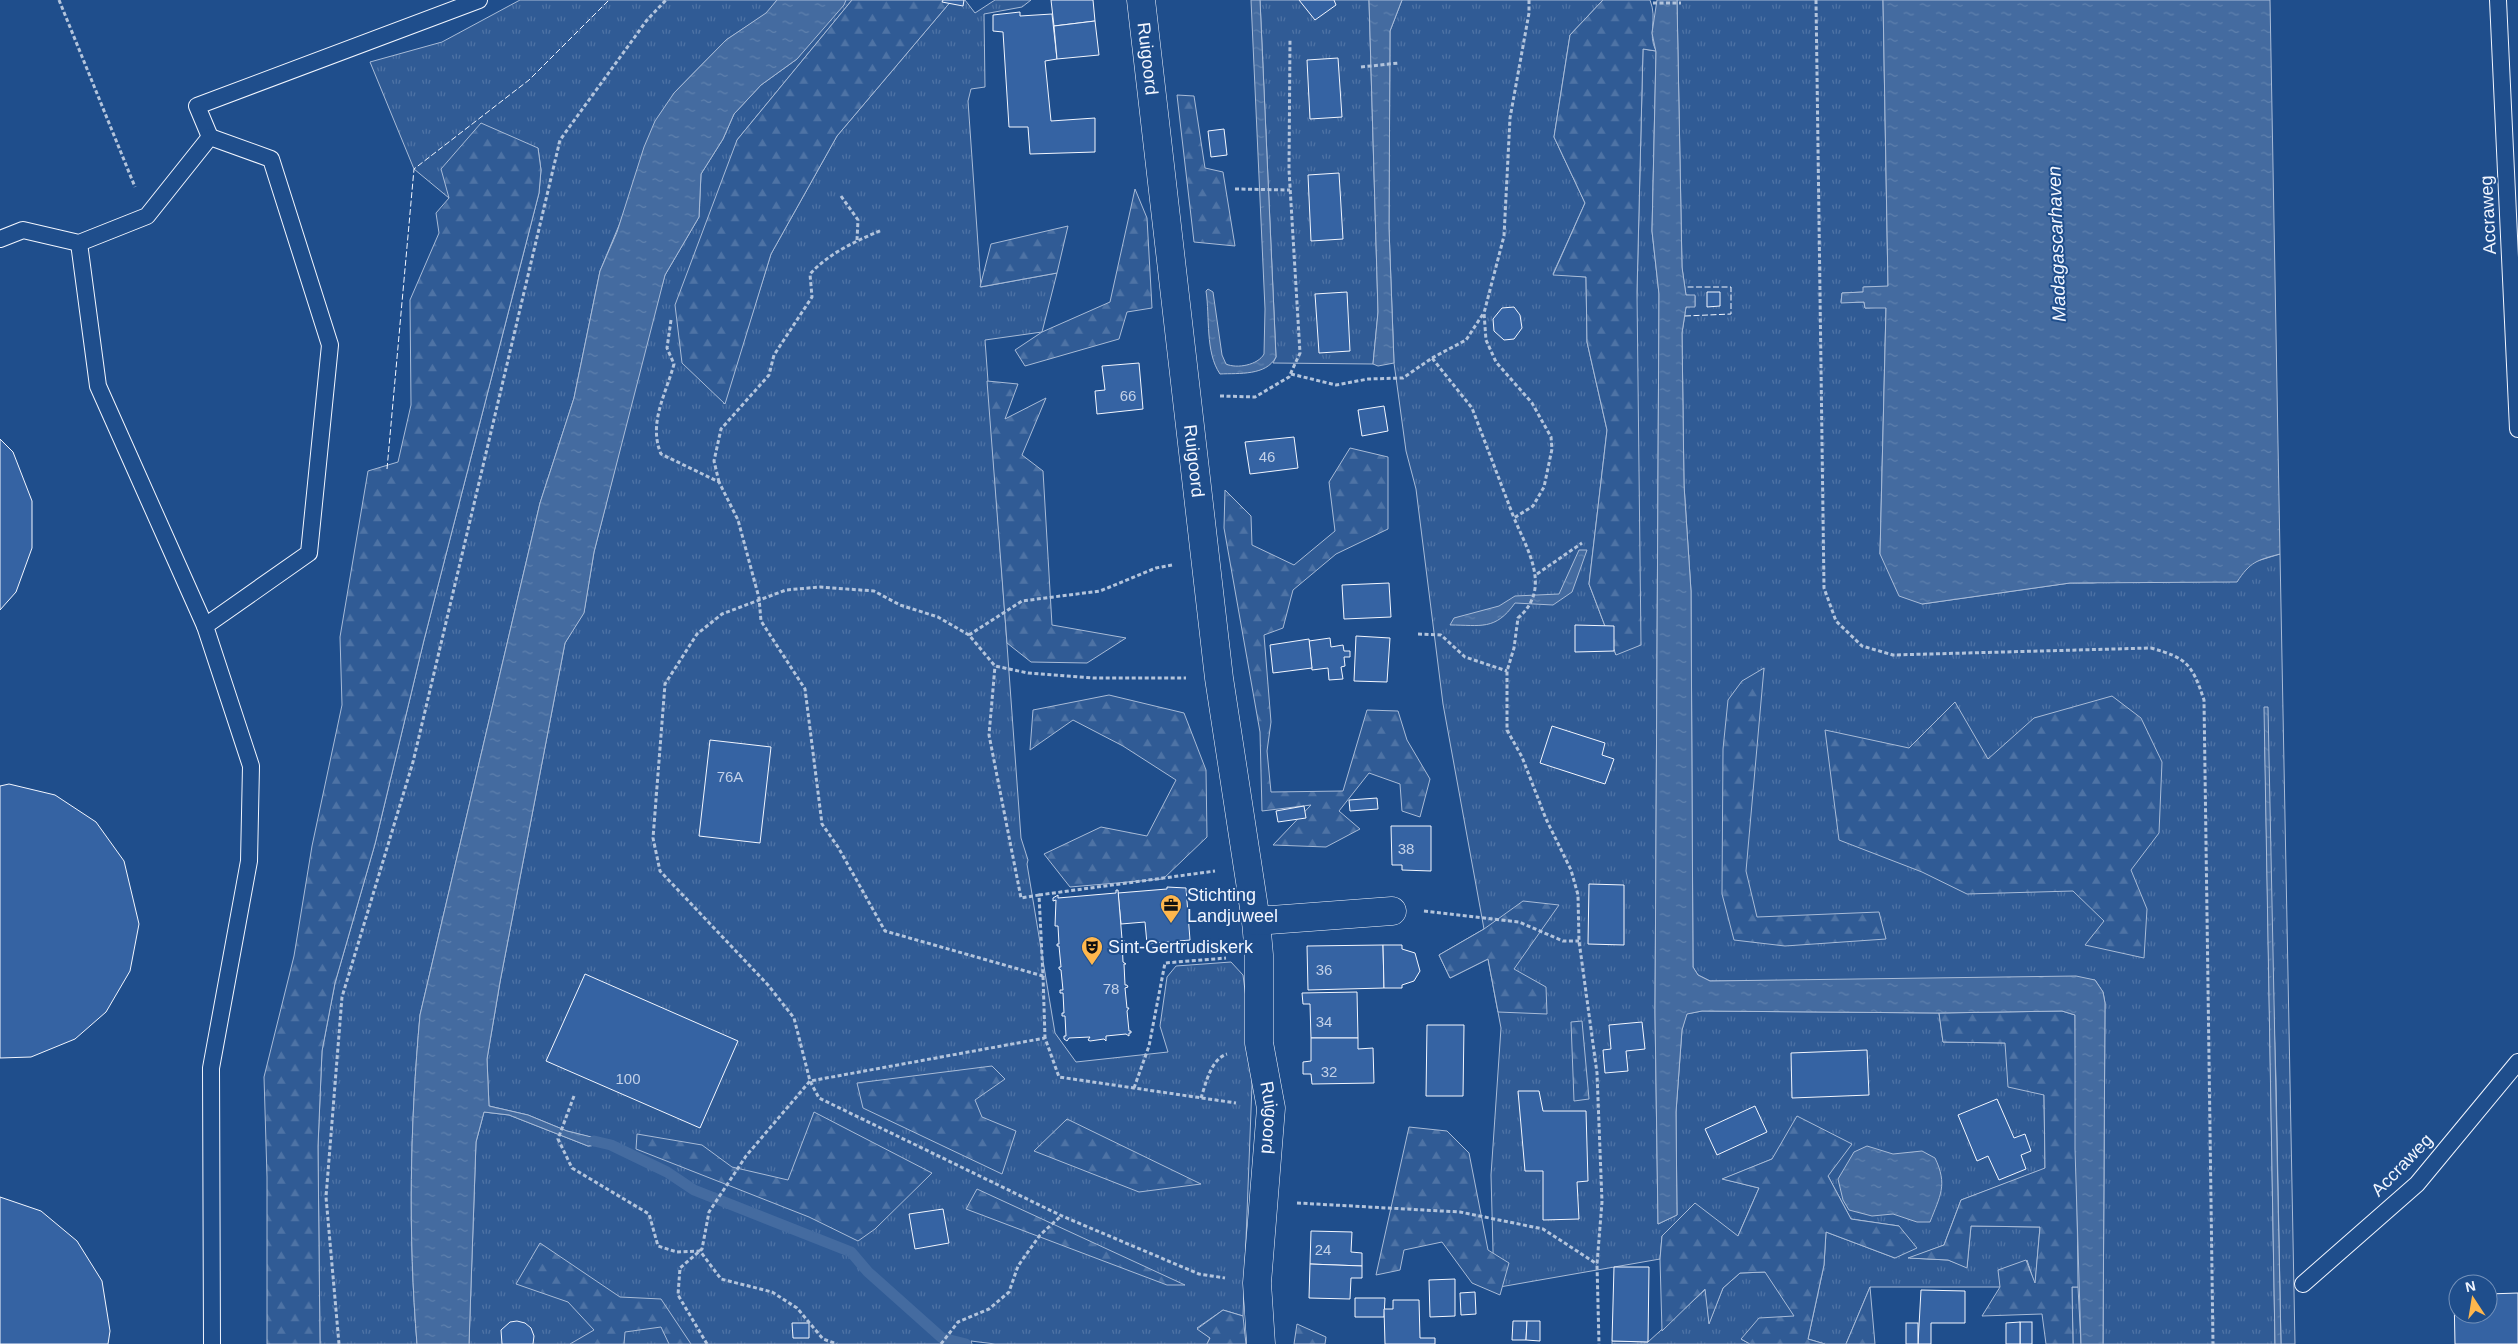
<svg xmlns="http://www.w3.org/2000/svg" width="2518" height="1344" font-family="Helvetica,sans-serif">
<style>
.grass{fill:url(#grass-tufts);stroke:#a8bbd7}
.forest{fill:url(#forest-firs);stroke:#a8bbd7}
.water{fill:url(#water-ripples);stroke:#a8bbd7}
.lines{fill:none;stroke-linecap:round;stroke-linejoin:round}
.stream{stroke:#446ba0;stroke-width:11}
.building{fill:#3563a3;stroke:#f2f6ff}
.lane-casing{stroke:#f2f6ff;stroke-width:18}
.street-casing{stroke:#f2f6ff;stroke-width:29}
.path{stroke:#b3c4dc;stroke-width:3;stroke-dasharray:4 2.5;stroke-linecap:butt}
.lane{stroke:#1f4e8c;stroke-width:16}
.street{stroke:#1f4e8c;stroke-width:28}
.fence{stroke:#f2f6ff;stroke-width:1;stroke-dasharray:6 2.5;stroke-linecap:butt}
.labels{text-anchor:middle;stroke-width:4;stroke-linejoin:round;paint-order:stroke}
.number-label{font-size:15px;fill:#c3d1e8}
.street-label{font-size:18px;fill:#f2f6ff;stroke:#1f4e8c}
.poi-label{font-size:18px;fill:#f2f6ff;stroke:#1f4e8c;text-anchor:start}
.water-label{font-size:19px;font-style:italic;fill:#f2f6ff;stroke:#1f4e8c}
</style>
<defs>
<pattern id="grass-tufts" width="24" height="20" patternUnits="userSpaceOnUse" patternTransform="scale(1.25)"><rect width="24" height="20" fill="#305b95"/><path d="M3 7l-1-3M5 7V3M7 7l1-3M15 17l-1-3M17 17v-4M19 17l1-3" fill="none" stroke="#4e73a5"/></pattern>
<pattern id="forest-firs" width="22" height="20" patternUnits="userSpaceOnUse" patternTransform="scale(1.25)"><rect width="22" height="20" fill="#305b95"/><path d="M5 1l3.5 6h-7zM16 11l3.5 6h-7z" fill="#4e73a5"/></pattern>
<pattern id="water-ripples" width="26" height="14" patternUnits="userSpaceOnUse" patternTransform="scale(1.25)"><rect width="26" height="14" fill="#446ba0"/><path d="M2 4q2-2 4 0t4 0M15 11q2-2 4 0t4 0" fill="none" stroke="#5f81ae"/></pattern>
</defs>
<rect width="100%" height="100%" fill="#1f4e8c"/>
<!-- grass -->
<g class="grass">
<path d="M520,0H777L767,13L726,40L674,93L600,271L574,398L540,503L420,1015C410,1125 408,1234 417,1344H320L318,1146L322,1051L335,983L375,844L424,640L539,193L541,170L538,148L449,198L414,169L370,62L442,42Z"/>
<polygon points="841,0 852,0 737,140 724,404 771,254 837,136 952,0 965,0 975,13 995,0 1031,0 1022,7 984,14 985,87 971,89 968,101 981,287 1057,273 1042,332 985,340 1021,838 1028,860 1027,864 1055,1033 1076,1062 1168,1052 1160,1026 1167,977 1176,966 1231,962 1243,975 1252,1044 1252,1085 1243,1316 1223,1310 1197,1328 1210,1338 1207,1344 995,1344 971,1341 972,1344 469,1344 476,1142 484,1112 509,1115 588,1146 614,1143 567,1131 528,1115 489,1106 487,1059 500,982 565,643 584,612 594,552 654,313 665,275 699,217 701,174 723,139 734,114 761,85 797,59"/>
<polygon points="1260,0 1369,0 1378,312 1373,364 1273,363 1276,357"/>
<polygon points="1402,0 1603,0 1570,35 1554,137 1585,203 1553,274 1586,277 1587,342 1607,430 1589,584 1616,655 1637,292 1643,49 1656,51 1652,231 1659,294 1655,1012 1658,1224 1677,1215 1676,1112 1682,1030 1686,1014 1702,1011 1939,1013 1943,1042 2006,1043 2044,1095 2045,1169 1961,1200 1944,1245 1910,1258 1948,1260 1967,1267 1971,1226 2040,1227 2035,1285 2027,1260 2000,1287 1870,1287 1846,1344 1825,1344 1808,1339 1824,1265 1826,1232 1895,1258 1899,1226 1851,1219 1828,1176 1772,1159 1723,1179 1759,1188 1738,1236 1662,1236 1660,1259 1494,1288 1491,1175 1501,1028 1488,959 1450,978 1439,955 1484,929 1443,704 1416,489 1406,451 1394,363 1389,228 1390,31"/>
<polygon points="1677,0 1883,0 1888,287 1864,287 1864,292 1842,293 1841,302 1864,302 1865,308 1886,307 1880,554 1922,604 2070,583 2093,583 2247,566 2254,562 2280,554 2295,1344 2281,1344 2276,1080 2265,747 2275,1344 2103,1344 2105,1003 2103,992 2095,980 1710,981 1698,975 1693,967 1691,591 1684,485 1682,333 1686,307 1695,306 1695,296 1686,295 1682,268"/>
<polygon points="1766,1272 1795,1316 1741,1339 1750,1344 1612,1344 1612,1341 1648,1342 1706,1289 1709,1323 1723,1288 1740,1273"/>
<polygon points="2072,1287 2078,1287 2081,1344 2073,1344"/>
</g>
<!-- forest -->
<g class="forest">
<polygon points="852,0 952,0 837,136 771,254 725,404 682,363 675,305 737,140"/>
<path d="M1603,0H1650C1658,20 1647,33 1656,51L1643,49L1637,292L1641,645L1616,655L1589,584L1607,430L1587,342L1586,277L1553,275L1585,203L1554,137L1570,35Z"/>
<polygon points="1177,95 1194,96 1205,168 1223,172 1235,246 1194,242"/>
<polygon points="481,123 538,148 541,170 539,193 424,640 375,844 335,983 322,1051 318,1146 320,1344 267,1344 267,1177 264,1077 294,956 312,846 342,705 340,637 368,471 398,462 411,405 410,300 439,233 436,213 449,198 441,169"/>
<polygon points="1135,189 1147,218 1152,308 1127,312 1119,339 1025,366 1015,350 1042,332 1110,302"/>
<polygon points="1068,226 1057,273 980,287 991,244"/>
<polygon points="987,381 1018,384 1005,419 1046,398 1022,455 1043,471 1052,625 1126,638 1087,663 1031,662 1007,643"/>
<polygon points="1350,448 1388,457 1388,529 1336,554 1293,590 1283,628 1264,635 1271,722 1267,751 1271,792 1343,791 1367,710 1398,711 1407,740 1430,779 1420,817 1402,811 1400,784 1369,773 1339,811 1360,829 1326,847 1273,845 1311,805 1262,811 1260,732 1224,528 1225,490 1251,516 1252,545 1294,565 1335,531 1329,482"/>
<polygon points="1764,668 1746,871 1757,917 1879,912 1886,939 1785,946 1734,940 1722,894 1723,749 1728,700 1742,681"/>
<polygon points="1109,695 1184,713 1206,770 1207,837 1163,879 1070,887 1044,854 1101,827 1147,836 1176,780 1123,746 1073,720 1030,750 1033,710"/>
<polygon points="2112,696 2141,718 2162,762 2159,833 2131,870 2147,909 2144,958 2085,945 2104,921 2073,891 1967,894 1922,872 1839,840 1825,730 1909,748 1955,702 1988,759 2034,718"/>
<polygon points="1523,901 1559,905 1514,969 1546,987 1547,1014 1498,1012 1488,959 1450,978 1439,955 1484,929"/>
<polygon points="2062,1011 2075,1015 2078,1287 2072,1287 2073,1344 2046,1344 2042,1314 1982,1316 2000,1287 1998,1270 2026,1260 2035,1283 2040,1227 1971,1226 1967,1268 1948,1260 1908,1258 1944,1245 1961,1200 2045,1168 2044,1095 2008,1087 2005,1043 1943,1042 1939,1013"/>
<polygon points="1582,1021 1589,1099 1574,1101 1571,1022"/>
<polygon points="992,1066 1005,1079 975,1100 982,1117 1016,1131 1002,1174 863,1108 857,1083"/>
<polygon points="814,1112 932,1173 875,1229 858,1241 809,1217 636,1149 637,1134 702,1145 732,1167 788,1180"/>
<polygon points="1797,1116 1852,1144 1828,1176 1851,1219 1899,1226 1917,1248 1895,1258 1826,1232 1824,1265 1808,1339 1825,1344 1750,1344 1741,1339 1759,1318 1794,1316 1765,1272 1740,1273 1723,1288 1709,1324 1705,1289 1662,1331 1660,1259 1662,1236 1695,1203 1738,1236 1759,1188 1722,1179 1772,1159"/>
<polygon points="1067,1119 1201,1184 1139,1192 1034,1151"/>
<polygon points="1409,1127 1447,1131 1469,1153 1488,1250 1509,1263 1500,1295 1472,1283 1442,1242 1404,1250 1400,1270 1376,1275"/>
<polygon points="977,1189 1185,1285 1167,1285 966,1209"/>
<polygon points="540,1243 620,1297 661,1299 691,1344 669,1344 661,1327 625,1332 624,1344 570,1344 594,1330 568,1302 516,1284"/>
<polygon points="1870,1287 1875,1344 1846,1344"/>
<polygon points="1223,1310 1243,1316 1246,1344 1207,1344 1210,1338 1197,1329"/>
<polygon points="1297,1324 1326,1337 1325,1344 1294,1344"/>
</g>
<!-- water -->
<g class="water">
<path d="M777,0H846L844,5L797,59L761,85L734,114L723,139L701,174L699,217L665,275L594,552L584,613L565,643L500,982L487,1059L489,1106L528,1115L567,1131L616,1143L588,1146L509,1115L484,1112L476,1142L469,1344H417C408,1234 410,1125 420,1015L540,503L574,398L600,271L617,232L644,147L655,121L674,93L726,40L766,13Z"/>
<path d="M1251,0H1260L1276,357C1266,376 1239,373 1220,374C1205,352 1210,317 1206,291L1208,289L1213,292L1222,355L1226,364C1237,369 1258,365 1264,354L1265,309Z"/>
<polygon points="1369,0 1402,0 1390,31 1389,228 1394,363 1378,366 1373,364 1378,312"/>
<polygon points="1657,0 1677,0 1682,267 1686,295 1695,295 1695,307 1686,307 1682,333 1684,485 1691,591 1693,967 1698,975 1710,981 2076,976 2095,980 2103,992 2105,1003 2103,1344 2081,1344 2075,1149 2075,1015 2062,1011 1939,1013 1702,1011 1687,1014 1682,1030 1676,1112 1677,1215 1658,1224 1655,1012 1659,294 1652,231 1656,52 1652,33"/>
<path d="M1883,0H2270L2280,554C2257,560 2250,562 2237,582L2070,583L1922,604L1899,596L1880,554L1886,308H1865L1864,302L1841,303L1842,293L1863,292V287L1888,286Z"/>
<path d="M1579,550H1587L1572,592L1553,605L1515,603C1495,631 1481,625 1450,625L1454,618L1499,606L1515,596L1559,594Z"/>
<polygon points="2264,707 2268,707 2281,1344 2275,1344"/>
<path d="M1867,1146L1893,1154L1922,1151L1935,1158C1948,1185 1940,1196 1930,1222H1917L1893,1214L1872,1216L1849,1210L1843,1200L1838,1179L1854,1152Z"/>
</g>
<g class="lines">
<!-- stream -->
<polyline class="stream" points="594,1141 611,1145 667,1172 694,1190 851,1252 868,1272 942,1338 966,1344"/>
</g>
<!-- building -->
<g class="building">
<polygon points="943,0 964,0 963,6 942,2"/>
<polygon points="1051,0 1093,0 1095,21 1054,26"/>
<polygon points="1299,0 1334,0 1336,5 1315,20"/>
<polygon points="1020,12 1020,16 1052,14 1057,59 1045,61 1051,121 1095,118 1095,152 1030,154 1028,127 1009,127 1003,32 993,31 993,15"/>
<polygon points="1095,21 1099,55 1057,59 1054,26"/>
<polygon points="1338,58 1342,117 1310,119 1307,60"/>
<polygon points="1224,129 1227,155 1211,157 1208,131"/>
<polygon points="1339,173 1343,239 1311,241 1308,175"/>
<polygon points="1347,292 1350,351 1319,353 1315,294"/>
<polygon points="1707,292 1720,292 1720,306 1707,307"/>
<polygon points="1514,307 1520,315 1522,328 1514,339 1504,340 1494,331 1493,319 1502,308"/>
<polygon points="1139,363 1143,409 1097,414 1095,391 1105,390 1102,366"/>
<polygon points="1384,406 1388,431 1362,436 1358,410"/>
<polygon points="1294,437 1298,468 1250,474 1245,442"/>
<polygon points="0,439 13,452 32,501 32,548 16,592 0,610"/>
<polygon points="1389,583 1391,617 1344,619 1342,585"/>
<polygon points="1575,625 1614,626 1614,651 1575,652"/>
<polygon points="1356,636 1390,638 1387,682 1354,681"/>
<polygon points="1330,638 1331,647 1343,645 1344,651 1350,651 1350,657 1344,657 1345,666 1341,667 1343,679 1329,680 1328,668 1312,670 1309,641"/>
<polygon points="1309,639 1312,668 1273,673 1270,645"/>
<polygon points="1552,726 1605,743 1602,755 1614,759 1605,784 1540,763"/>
<polygon points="710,740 771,747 760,843 699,836"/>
<polygon points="9,784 55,795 96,822 124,861 139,924 130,971 106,1012 75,1039 31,1057 0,1058 0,786"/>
<polygon points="1377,798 1378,809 1350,811 1349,800"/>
<polygon points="1304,806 1306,818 1278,822 1276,811"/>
<polygon points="1391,826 1431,826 1431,871 1402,870 1402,865 1392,865"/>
<polygon points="1589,884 1624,885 1624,945 1588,944"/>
<polygon points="1167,887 1186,888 1190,940 1147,944 1145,922 1121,924 1118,893 1167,889"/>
<polygon points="1116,890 1118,890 1122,939 1125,941 1122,941 1123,962 1126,964 1124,964 1125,985 1127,985 1128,987 1125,988 1127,1008 1129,1008 1127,1011 1129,1031 1131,1031 1131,1033 1129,1033 1129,1036 1126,1034 1106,1036 1106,1041 1104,1039 1090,1041 1088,1040 1090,1037 1069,1038 1067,1041 1064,1039 1064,1036 1066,1036 1065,1016 1062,1016 1062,1013 1064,1013 1063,993 1060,993 1060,990 1063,990 1061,970 1059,969 1059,967 1061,967 1059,946 1057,946 1057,944 1059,944 1058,926 1055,926 1056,900 1053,901 1053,898 1058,895 1058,898 1116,893"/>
<polygon points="1383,945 1384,988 1308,990 1307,946"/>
<polygon points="1383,945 1402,945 1402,949 1415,953 1420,971 1414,981 1402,985 1402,988 1384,988"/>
<polygon points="585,974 738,1041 700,1128 546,1061"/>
<polygon points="1357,992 1358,1038 1311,1038 1310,1004 1303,1004 1302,993"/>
<polygon points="1642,1022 1645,1049 1626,1051 1628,1071 1605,1073 1603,1050 1611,1049 1609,1025"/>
<polygon points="1427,1025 1464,1025 1463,1096 1426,1096"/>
<polygon points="1311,1038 1358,1038 1358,1049 1373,1048 1374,1083 1312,1084 1311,1074 1303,1074 1303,1062 1311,1061"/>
<polygon points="1867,1050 1869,1095 1792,1098 1791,1053"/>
<polygon points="1518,1091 1539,1091 1543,1111 1586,1111 1588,1181 1577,1182 1579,1219 1543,1220 1543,1171 1525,1171"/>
<polygon points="1997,1099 2014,1138 2025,1134 2031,1151 2021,1155 2026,1169 1999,1180 1988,1156 1977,1161 1958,1115"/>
<polygon points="1755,1106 1767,1132 1717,1155 1705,1129"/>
<polygon points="0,1197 41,1211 77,1241 102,1281 110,1331 108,1344 0,1344"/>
<polygon points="943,1209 949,1243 915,1249 909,1214"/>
<polygon points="1311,1231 1352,1232 1351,1252 1362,1253 1362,1266 1310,1264"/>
<polygon points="1310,1264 1362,1266 1362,1278 1351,1278 1350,1299 1309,1298"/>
<polygon points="1614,1267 1649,1267 1648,1342 1612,1341"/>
<polygon points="1455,1279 1455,1316 1430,1317 1429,1280"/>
<polygon points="1921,1290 1965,1291 1965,1323 1931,1323 1931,1344 1918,1344"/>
<polygon points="1475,1292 1476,1314 1461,1315 1460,1293"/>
<polygon points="2518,1293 2518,1344 2455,1344 2454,1294 2458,1294 2458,1314 2488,1314 2488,1294"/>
<polygon points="1355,1298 1385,1298 1384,1317 1355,1317"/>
<polygon points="1393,1300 1419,1300 1420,1338 1435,1338 1435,1344 1385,1344 1384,1309 1393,1309"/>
<polygon points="517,1321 525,1323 531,1328 534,1336 533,1344 502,1344 501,1330 510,1322"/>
<polygon points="1513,1321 1527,1321 1526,1340 1512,1340"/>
<polygon points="1527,1321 1540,1321 1540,1341 1526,1340"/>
<rect x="2020" y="1322" width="12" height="22"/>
<polygon points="2020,1322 2020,1344 2006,1344 2006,1323"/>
<polygon points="792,1323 809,1323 809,1338 793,1338"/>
<rect x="1906" y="1323" width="12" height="21"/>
</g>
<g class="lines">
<!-- lane casing -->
<g class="lane-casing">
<g id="lane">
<polyline points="2498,0 2518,429"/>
<polyline points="210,137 197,106 479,0"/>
<polyline points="0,239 23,230 79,243 147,216 210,137 271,159 330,345 309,553 205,626 251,766 249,861 211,1068 212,1344"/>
<polyline points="79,243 98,386 205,626"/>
<polyline points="2303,1284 2417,1184 2518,1062"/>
</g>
</g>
<!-- street casing -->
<g class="street-casing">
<g id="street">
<path id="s1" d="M1141,0L1219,678L1256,921L1259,955V1043L1271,1108L1257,1283L1261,1344"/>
<polyline points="1256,921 1392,911"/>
</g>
</g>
<!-- path -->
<g class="path">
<polyline points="59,0 135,187"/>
<path d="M1529,0V13L1510,118L1504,236L1484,313L1486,340L1496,362L1532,403L1551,437L1552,449L1544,487L1533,506L1514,518C1528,551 1552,589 1518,618L1514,648L1507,671V730L1522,757L1546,819L1571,870L1578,895L1579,941L1597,1073L1602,1202L1597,1264L1599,1344"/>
<path d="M1816,0L1824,588L1836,621L1862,646L1893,655L2151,648C2187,658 2192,664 2204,700L2213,1344"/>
<polyline points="1653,3 1681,3"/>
<polyline points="1361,67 1399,63"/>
<polyline points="1235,189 1290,190"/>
<polyline points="841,196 858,220 857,240"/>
<path d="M671,320L667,348L674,364C666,394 648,423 661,454L719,482L738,520L759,598L761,621L805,689L822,824L838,847L885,931L1043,976L1039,895L1021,898L989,735L995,666"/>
<polyline points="1432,358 1466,340 1483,314"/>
<polyline points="1291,374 1336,385 1368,379 1403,378 1432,358 1472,408 1514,518"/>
<polyline points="1220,396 1255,397 1289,377 1300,353 1289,170 1290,39"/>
<path d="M719,482L714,461L721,429L769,375L774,355L812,297L810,274C829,253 856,241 882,230"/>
<polyline points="1172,565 1156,568 1100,591 1022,601 969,635 995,666 1028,673 1093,678 1186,678"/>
<polyline points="1537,574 1582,543"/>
<polyline points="1418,634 1441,635 1465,657 1507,671"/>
<polyline points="969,635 938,617 900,605 874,591 820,587 786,590 722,614 697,634 665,684 653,838 660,871 768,985 794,1018 810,1081 819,1098 1062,1216 1199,1274 1225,1278"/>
<polyline points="1039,895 1215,871"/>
<polyline points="1424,911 1519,922 1563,941 1579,941"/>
<polyline points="1043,976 1045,1038"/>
<polyline points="1134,1088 1149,1046 1165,963 1226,958"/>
<polyline points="574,1096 558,1139 572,1168 649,1214 658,1246 677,1252 700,1251 721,1279 772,1292 797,1308 823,1339 837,1344"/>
<path d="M1201,1098C1206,1083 1211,1059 1227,1054"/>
<polyline points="1297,1203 1460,1212 1543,1229 1597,1264"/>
<polyline points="339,1344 326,1197 342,997 413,762 560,140 647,20 666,0"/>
<polyline points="707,1344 678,1295 680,1268 702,1249 709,1212 746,1156 810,1081 1045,1038 1059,1077 1236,1103"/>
<polyline points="941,1344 958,1322 989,1309 1009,1292 1018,1266 1040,1235 1061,1216"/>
</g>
<!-- lane -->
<use href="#lane" class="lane"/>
<!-- street -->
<use href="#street" class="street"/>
<!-- fence -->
<g class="fence">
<polyline points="1685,316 1731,314 1731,287 1685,287"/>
<polyline points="387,469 414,169 529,80 609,0"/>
</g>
</g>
<!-- icons -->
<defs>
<g id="office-pin" transform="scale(1.125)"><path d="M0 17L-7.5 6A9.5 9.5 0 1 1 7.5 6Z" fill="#ffb74d" stroke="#1f4e8c"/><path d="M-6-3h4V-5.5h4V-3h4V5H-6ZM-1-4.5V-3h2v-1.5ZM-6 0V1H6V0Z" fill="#111"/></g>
<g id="theatre-pin" transform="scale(1.125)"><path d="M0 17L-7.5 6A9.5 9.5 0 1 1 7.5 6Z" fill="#ffb74d" stroke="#1f4e8c"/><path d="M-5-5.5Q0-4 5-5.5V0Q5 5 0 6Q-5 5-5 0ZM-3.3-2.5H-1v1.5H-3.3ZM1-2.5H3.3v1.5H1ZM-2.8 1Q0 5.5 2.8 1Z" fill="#111"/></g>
</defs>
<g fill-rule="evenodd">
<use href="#office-pin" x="1171" y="905"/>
<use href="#theatre-pin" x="1092" y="947"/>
</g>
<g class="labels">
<!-- number labels -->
<g class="number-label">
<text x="1128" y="401">66</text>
<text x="1267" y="462">46</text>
<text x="730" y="782">76A</text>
<text x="1406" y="854">38</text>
<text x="1324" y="975">36</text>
<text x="1111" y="994">78</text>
<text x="1324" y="1027">34</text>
<text x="1329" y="1077">32</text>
<text x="628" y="1084">100</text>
<text x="1323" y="1255">24</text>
</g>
<!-- street labels -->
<g class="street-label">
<text dy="6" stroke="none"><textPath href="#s1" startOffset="59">Ruigoord</textPath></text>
<text transform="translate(2488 215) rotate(-93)" y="6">Accraweg</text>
<text dy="6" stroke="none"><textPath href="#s1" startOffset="464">Ruigoord</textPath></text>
<text dy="6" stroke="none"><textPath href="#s1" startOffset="1126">Ruigoord</textPath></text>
<text transform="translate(2402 1165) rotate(-46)" y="6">Accraweg</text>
</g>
<!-- poi labels -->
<g class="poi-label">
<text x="1187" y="901">Stichting<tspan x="1187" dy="21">Landjuweel</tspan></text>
<text x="1108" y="953">Sint-Gertrudiskerk</text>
</g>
<!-- water labels -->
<g class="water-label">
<text transform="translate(2056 244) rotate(-92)" y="7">Madagascarhaven</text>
</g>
</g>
<!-- north arrow -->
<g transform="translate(2473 1299) rotate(348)"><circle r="24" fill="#1f4e8c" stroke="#7391ba"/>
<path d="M0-4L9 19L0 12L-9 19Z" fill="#ffb74d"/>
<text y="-8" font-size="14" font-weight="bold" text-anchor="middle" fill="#f2f6ff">N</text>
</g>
</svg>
